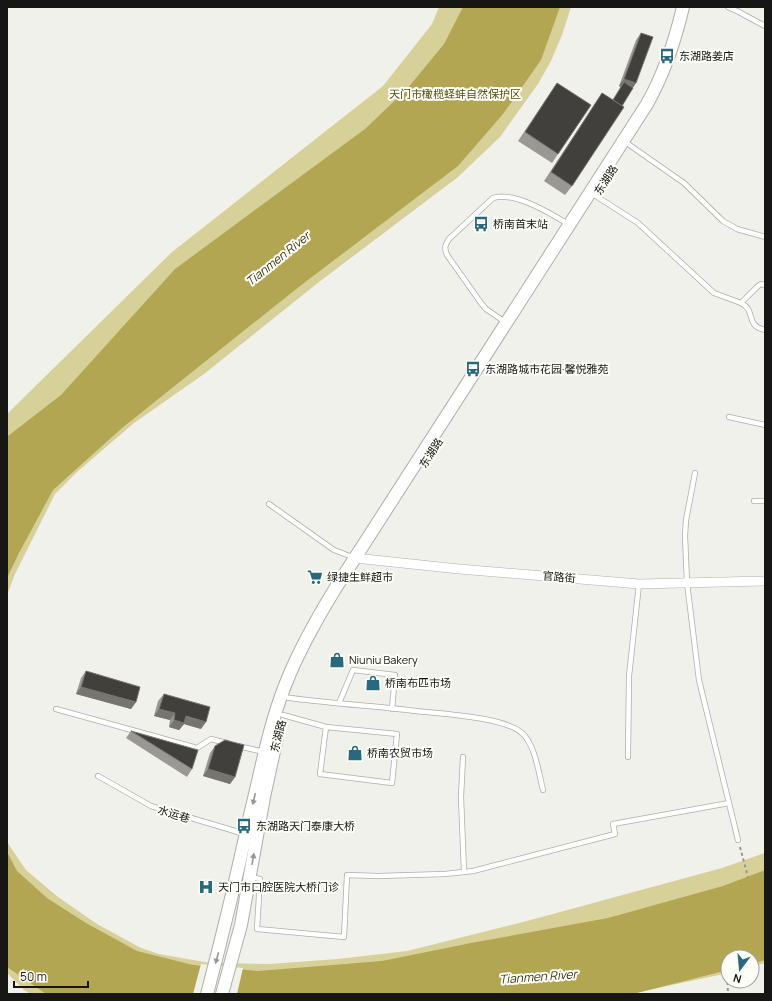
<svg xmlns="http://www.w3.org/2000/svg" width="772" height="1001" font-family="Manrope,'Noto Sans SC',sans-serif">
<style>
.green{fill:#d7d099}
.water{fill:#b2a653}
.pier{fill:#f1f1eb}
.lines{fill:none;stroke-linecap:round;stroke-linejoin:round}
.lane-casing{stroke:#afaea9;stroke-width:6}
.street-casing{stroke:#afaea9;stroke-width:10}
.secondary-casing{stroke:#afaea9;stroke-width:14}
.path{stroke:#969692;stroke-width:2;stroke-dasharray:3 3;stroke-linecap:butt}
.lane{stroke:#fff;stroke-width:4.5}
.street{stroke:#fff;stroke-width:9}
.secondary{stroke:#fff;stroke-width:12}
.wall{fill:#999894}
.shaded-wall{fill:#767570}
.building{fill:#41403c;stroke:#767570}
.oneway{fill:#969695}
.labels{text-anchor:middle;stroke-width:4;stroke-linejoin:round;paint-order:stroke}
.poi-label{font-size:11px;fill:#161614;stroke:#fefef9;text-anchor:start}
.park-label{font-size:11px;fill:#574f0e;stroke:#fefef9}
.street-label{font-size:11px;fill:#161614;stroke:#fefef9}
.water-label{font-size:12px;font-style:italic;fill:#3a3510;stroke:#fefef9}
</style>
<rect width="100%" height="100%" fill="#f1f1eb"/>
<!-- green -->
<g class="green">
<polygon points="439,7 571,7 562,35 551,61 538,84 500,137 458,177 319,282 204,374 134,423 77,472 55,494 15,574 7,595 7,414 172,252 383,86 432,24"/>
<polygon points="7,842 26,870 58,897 97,924 141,948 159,954 210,963 269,964 338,959 407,951 527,921 722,868 765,853 765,963 752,967 752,957 728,957 728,973 630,994 31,994 24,990 7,973"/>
</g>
<!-- water -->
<g class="water">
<polygon points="463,7 560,7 541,60 503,114 458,166 300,286 122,428 53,490 19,553 7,578 8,436 61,395 175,269 365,129 407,89 444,44"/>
<polygon points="7,852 17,871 47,898 86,923 137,951 193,965 258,971 382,961 471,943 608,918 723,886 765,870 765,960 752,964 752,957 728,957 728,970 633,994 46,994 7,967"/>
</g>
<!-- pier -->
<polygon class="pier" points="201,964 243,968 237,994 193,994"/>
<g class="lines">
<!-- lane casing -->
<g class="lane-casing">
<g id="lane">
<polyline points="728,7 737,11 765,26"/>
<polyline points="628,144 684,183 723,221 737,229 765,237"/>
<polyline points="596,196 638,223 714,293 741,303 758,286 761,284 765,285"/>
<path d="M741,303C757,311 744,325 765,330"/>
<path d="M505,322L486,309L481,303L447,255C444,248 445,245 449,239L493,198C514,191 550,213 568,224"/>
<polyline points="729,417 765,425"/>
<polyline points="695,473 686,520 685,536 687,583 699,680 738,840"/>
<polyline points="754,501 765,501"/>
<polyline points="269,504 334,550 355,558"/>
<path d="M283,697C327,703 372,706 416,711C442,714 504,717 522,733C535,744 539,774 543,790"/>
<polyline points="339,703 353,670 395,675 392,709"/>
<polyline points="56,709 197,748 211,739 227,743"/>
<polyline points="283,715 326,727 397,734 392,783 320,774 326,727"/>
<polyline points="238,746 264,752"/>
<polyline points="463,757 461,797 464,872"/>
<polyline points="628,757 629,676 639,584"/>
<polyline points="98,776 151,806 245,834"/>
<polyline points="251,877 260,879 257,929 344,937 347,875 378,876 445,874 473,871 615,834 613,824 729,803"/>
</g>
</g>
<!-- street casing -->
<g class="street-casing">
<polyline id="street" points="355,558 459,569 639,584 765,581"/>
</g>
<!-- secondary casing -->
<g class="secondary-casing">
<g id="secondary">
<path d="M207,994C223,934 237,875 250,815C261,771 269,725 286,683C299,650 316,620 335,589L647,104C664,74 675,41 683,7"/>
<polyline points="222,994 241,925 264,797 278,733"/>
</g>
</g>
<!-- path -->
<g class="path">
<polyline points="740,847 748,877"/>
<polyline points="727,970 728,994"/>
</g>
<!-- lane -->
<use href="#lane" class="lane"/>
<!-- street -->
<use href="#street" class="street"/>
<!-- secondary -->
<use href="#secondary" class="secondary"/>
</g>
<!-- wall -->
<g class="wall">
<polygon points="641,33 636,83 572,186 565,195 544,181 602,93 613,100 621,87 619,86 636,40"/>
<polygon points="557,83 591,105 552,163 518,141"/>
<polygon points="86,671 136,702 131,709 76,694 81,678"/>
<polygon points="164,694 201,729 184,724 179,730 169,727 170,720 154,716 158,701"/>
<polygon points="131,731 192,769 187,777 126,738"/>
<polygon points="215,746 235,777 230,784 203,776 210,753"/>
</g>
<!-- shaded-wall -->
<g class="shaded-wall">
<polygon points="624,79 636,83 631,90 624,82 621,87 619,86"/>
<polygon points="81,687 136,702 131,709 76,694"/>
<polygon points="159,709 175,713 170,720 154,716"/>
<polygon points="186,716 206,722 201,729 184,724 179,730 169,727 174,720"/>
<polygon points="208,769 235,777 230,784 203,776"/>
</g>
<!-- building -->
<g class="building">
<polygon points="641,33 653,37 636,83 624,79"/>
<polygon points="624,82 633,88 622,106 613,100"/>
<polygon points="557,83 591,105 558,154 525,132"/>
<polygon points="602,93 624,107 572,186 551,172"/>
<polygon points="86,671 140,687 136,702 81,687"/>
<polygon points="164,694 210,707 206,722 186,716 184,723 174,720 175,713 159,709"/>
<polygon points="131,731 198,750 192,769"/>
<polygon points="225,740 244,745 235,777 208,769 215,746"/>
</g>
<!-- one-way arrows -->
<defs><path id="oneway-solid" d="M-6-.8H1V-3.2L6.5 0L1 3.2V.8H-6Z"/></defs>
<g class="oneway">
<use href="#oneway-solid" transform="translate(254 799) rotate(103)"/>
<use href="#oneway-solid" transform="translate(253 859) rotate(-80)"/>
<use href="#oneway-solid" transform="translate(217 958) rotate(105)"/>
</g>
<!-- icons -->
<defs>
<g id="bus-bare" transform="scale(1.2)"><path d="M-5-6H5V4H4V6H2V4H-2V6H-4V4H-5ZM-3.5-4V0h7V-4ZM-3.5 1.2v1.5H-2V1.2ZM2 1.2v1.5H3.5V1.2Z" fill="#29697e" stroke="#fefef9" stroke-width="2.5" paint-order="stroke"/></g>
<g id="supermarket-bare" transform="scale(1.2)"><path d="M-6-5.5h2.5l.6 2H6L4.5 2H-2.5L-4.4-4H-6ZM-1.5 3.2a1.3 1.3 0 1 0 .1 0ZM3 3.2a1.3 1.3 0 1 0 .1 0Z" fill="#29697e" stroke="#fefef9" stroke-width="2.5" paint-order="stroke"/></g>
<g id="shop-bare" transform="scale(1.2)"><path d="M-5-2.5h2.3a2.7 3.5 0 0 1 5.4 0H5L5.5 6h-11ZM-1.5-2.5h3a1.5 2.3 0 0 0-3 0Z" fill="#29697e" stroke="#fefef9" stroke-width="2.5" paint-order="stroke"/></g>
<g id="hospital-bare" transform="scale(1.2)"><path d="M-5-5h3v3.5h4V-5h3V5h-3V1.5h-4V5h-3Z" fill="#29697e" stroke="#fefef9" stroke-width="2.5" paint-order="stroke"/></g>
</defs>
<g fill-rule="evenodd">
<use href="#bus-bare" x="667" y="56"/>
<use href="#bus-bare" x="481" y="224"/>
<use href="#bus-bare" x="473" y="369"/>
<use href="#supermarket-bare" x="315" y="577"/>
<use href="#shop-bare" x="337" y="660"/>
<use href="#shop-bare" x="373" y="683"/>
<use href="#shop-bare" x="355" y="753"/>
<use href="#bus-bare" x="244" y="826"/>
<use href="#hospital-bare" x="206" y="887"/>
</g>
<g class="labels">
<!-- poi labels -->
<g class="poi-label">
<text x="679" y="60">东湖路姜店</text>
<text x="493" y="228">桥南首末站</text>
<text x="485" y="373">东湖路城市花园·馨悦雅苑</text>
<text x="327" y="581">绿捷生鲜超市</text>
<text x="349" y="664">Niuniu Bakery</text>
<text x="385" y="687">桥南布匹市场</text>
<text x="367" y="757">桥南农贸市场</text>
<text x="256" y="830">东湖路天门泰康大桥</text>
<text x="218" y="891">天门市口腔医院大桥门诊</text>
</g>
<!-- park labels -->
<g class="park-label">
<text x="455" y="98">天门市橄榄蛏蚌自然保护区</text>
</g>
<!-- street labels -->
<g class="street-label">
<text transform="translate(606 180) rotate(-57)" y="4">东湖路</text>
<text transform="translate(431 453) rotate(-57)" y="4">东湖路</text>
<text transform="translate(559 577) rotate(5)" y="4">官路街</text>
<text transform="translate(278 736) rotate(-76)" y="4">东湖路</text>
<text transform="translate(174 814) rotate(17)" y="4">水运巷</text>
</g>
<!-- water labels -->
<g class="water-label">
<text transform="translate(278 259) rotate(-39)" y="4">Tianmen River</text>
<text transform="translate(538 977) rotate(-4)" y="4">Tianmen River</text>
</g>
</g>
<!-- border -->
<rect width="772" height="1001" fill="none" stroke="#161614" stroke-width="16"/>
<!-- north arrow -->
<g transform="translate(740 969) rotate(196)"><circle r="19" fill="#fefef9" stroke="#a1a19d"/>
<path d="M0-3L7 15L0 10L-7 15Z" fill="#29697e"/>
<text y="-6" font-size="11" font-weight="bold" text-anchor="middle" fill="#161614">N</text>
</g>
<!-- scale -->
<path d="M14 981v6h74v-6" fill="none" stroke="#161614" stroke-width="2"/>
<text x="20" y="981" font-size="12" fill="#161614" stroke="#fefef9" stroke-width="3" paint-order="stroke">50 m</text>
</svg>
